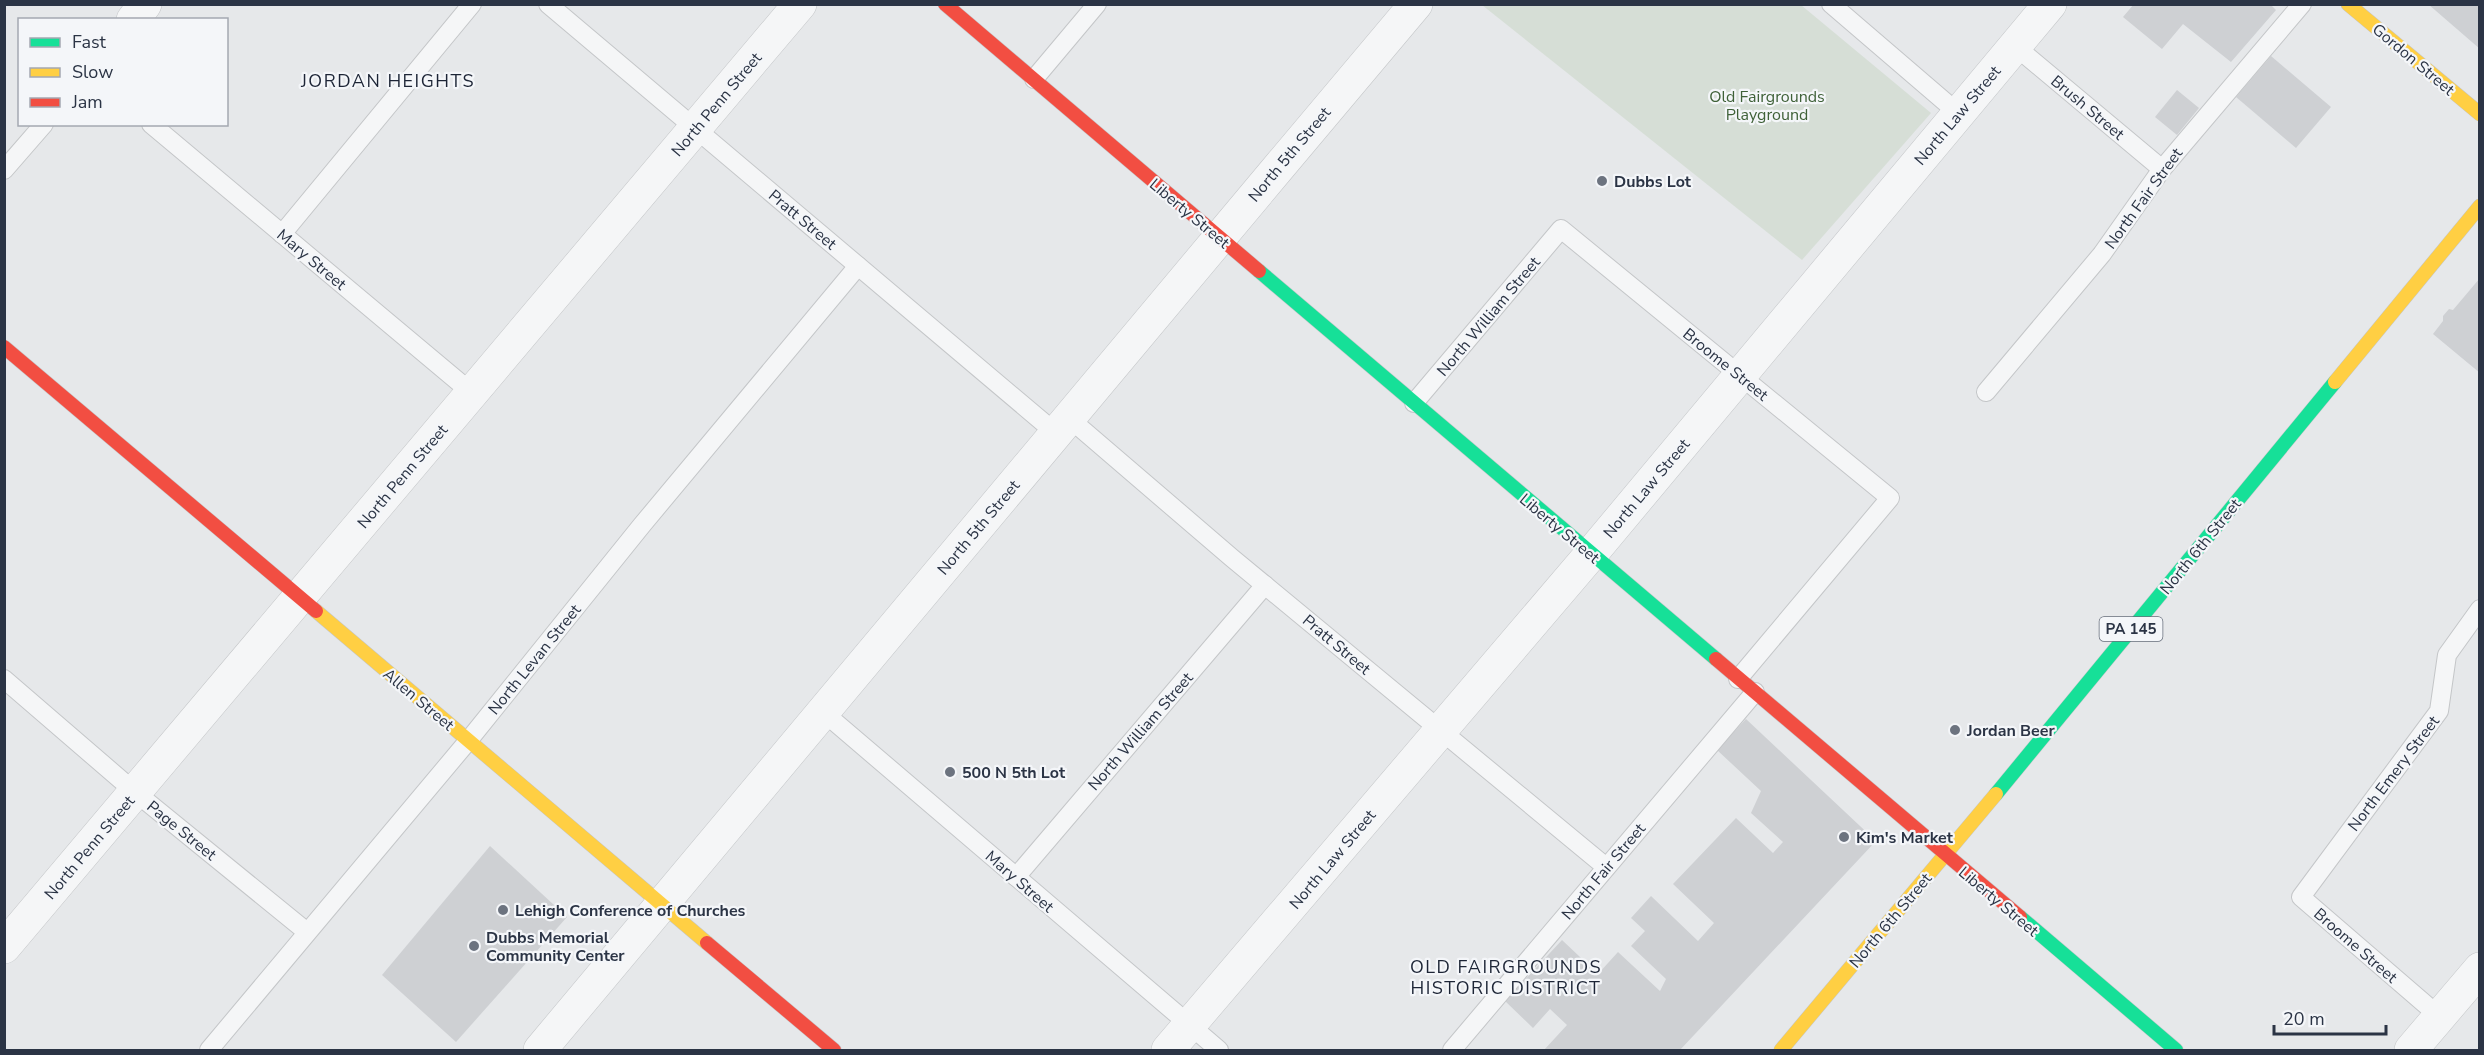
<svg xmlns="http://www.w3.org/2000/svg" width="2484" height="1055" font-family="'Nunito Sans',sans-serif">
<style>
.green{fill:#d6ded6}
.building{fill:#ced0d3}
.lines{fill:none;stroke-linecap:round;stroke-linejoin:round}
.lane-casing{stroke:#c4c6c8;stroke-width:20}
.street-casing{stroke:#c4c6c8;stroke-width:34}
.fast-casing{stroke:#c4c6c8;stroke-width:15}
.slow-casing{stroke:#c4c6c8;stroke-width:15}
.jam-casing{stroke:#c4c6c8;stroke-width:15}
.lane{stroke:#f5f6f7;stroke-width:18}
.street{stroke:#f5f6f7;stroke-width:33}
.fast{stroke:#16e098;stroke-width:14}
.slow{stroke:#ffcf43;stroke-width:14}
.jam{stroke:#f24e42;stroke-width:14}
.poi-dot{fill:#6c737f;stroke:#f4f6f9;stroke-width:2}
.labels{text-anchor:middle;stroke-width:4.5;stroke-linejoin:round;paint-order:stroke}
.shield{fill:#f4f6f9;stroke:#676e7b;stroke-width:1.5}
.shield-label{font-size:15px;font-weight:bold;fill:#2b3445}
.street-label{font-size:16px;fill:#2b3445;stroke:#f4f6f9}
.park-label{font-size:16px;fill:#3f6138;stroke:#f4f6f9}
.poi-label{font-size:16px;font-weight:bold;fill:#2b3445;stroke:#f4f6f9;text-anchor:start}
.neighbourhood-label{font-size:18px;letter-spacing:1.5px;fill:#1d2536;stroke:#f4f6f9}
</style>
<rect width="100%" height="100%" fill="#e6e8ea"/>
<!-- green -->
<polygon class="green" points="1482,5 1801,5 1931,113 1802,260"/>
<!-- building -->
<g class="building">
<polygon points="2134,4 2270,4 2276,10 2231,62 2183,24 2162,49 2123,17"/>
<polygon points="2428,4 2480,4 2480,49"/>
<polygon points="2271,56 2331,107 2296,148 2236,97"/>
<polygon points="2177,90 2199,108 2177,135 2155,117"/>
<polygon points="2480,278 2480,373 2433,334 2443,321 2443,316 2449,309 2453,310"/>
<polygon points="1746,719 1876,841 1680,1050 1544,1050 1567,1025 1550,1009 1533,1028 1505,1001 1562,940 1598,974 1618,952 1660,991 1666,979 1631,946 1645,931 1631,918 1651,896 1698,941 1714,923 1673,884 1736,818 1773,853 1783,842 1751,813 1761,791 1717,750"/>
<polygon points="490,846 567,917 456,1042 382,975"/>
</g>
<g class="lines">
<!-- lane casing -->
<g class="lane-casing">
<g id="lane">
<polyline points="548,4 1057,434"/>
<polyline points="1831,4 1958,113"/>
<polyline points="2015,46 2162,169"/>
<polyline points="1034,79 1097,4"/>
<polyline points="151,124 472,393"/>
<polyline points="4,170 44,124"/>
<polyline points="282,234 472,4"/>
<polyline points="1986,392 2102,254 2162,169 2302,4"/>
<polyline points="1414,403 1561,229 1890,498 1738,679"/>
<polyline points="1070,419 1232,558 1606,867"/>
<polyline points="4,679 135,792 307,932"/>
<polyline points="822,711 1219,1050"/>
<polyline points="1016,877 1265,585"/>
<polyline points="2439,1016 2301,897 2439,711 2447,655 2480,609"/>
<polyline points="209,1050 468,741 642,525 858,266"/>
<polyline points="1452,1050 1755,692"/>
</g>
</g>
<!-- street casing -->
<g class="street-casing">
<g id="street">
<polyline points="133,20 145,4"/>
<polyline points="4,947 800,4"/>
<path d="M540,1050C831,701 1123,352 1416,4"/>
<polyline points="1168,1050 1591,554 2050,4"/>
<polyline points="2411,1050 2480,969"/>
</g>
</g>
<!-- fast casing -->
<g class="fast-casing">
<g id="fast">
<polyline points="1259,271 1716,659"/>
<polyline points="1996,794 2335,382"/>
<polyline points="2020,917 2176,1050"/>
</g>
</g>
<!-- slow casing -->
<g class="slow-casing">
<g id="slow">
<polyline points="2348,4 2480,114"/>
<polyline points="2335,382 2480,206"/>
<polyline points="316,611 707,943"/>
<polyline points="1781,1050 1996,794"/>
</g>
</g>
<!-- jam casing -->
<g class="jam-casing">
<g id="jam">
<polyline points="945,4 1259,271"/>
<polyline points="4,347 316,611"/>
<polyline points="1716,659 2020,917"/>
<polyline points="707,943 834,1050"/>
</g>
</g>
<!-- lane -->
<use href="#lane" class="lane"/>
<!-- street -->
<use href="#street" class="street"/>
<!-- fast -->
<use href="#fast" class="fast"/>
<!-- slow -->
<use href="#slow" class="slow"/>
<!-- jam -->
<use href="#jam" class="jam"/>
</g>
<!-- markers -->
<g class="poi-dot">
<circle cx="1602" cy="181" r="6"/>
<circle cx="1955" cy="730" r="6"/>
<circle cx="950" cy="772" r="6"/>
<circle cx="1844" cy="837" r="6"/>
<circle cx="503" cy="910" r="6"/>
<circle cx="474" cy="946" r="6"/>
</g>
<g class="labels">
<!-- shield labels -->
<rect class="shield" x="2099.5" y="617" width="63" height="24" rx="4.5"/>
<g class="shield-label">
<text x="2131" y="634">PA 145</text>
</g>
<!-- street labels -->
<g class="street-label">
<text transform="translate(2414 59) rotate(40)" y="6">Gordon Street</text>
<text transform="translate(716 104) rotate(-50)" y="6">North Penn Street</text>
<text transform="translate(2088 107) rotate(40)" y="6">Brush Street</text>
<text transform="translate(1957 115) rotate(-50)" y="6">North Law Street</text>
<text transform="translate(1289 154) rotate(-50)" y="6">North 5th Street</text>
<text transform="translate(2143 198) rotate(-54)" y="6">North Fair Street</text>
<text transform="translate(1190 213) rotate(40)" y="6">Liberty Street</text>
<text transform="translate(803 219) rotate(40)" y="6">Pratt Street</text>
<text transform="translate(312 259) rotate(40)" y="6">Mary Street</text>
<text transform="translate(1488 316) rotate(-50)" y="6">North William Street</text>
<text transform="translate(1726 364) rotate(39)" y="6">Broome Street</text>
<text transform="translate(402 476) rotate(-50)" y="6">North Penn Street</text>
<text transform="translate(1646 488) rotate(-50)" y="6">North Law Street</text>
<text transform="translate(978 527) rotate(-50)" y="6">North 5th Street</text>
<text transform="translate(1560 528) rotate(40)" y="6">Liberty Street</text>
<text transform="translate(2200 546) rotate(-51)" y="6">North 6th Street</text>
<text transform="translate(1337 644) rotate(40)" y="6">Pratt Street</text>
<text transform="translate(534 659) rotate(-51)" y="6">North Levan Street</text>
<text transform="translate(419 699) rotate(40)" y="6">Allen Street</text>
<text transform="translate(1140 731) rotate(-49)" y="6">North William Street</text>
<text transform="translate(2393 773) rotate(-53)" y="6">North Emery Street</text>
<text transform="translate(182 830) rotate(39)" y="6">Page Street</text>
<text transform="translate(89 847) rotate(-50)" y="6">North Penn Street</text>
<text transform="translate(1332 859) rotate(-50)" y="6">North Law Street</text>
<text transform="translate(1603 871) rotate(-50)" y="6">North Fair Street</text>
<text transform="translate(1020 881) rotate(41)" y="6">Mary Street</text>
<text transform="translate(1999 901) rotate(40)" y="6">Liberty Street</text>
<text transform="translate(1890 920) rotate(-50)" y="6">North 6th Street</text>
<text transform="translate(2356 945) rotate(41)" y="6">Broome Street</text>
</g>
<!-- park labels -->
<g class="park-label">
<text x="1767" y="102">Old Fairgrounds<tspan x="1767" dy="18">Playground</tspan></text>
</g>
<!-- poi labels -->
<g class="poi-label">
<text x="1614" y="187">Dubbs Lot</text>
<text x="1967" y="736">Jordan Beer</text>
<text x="962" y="778">500 N 5th Lot</text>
<text x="1856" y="843">Kim's Market</text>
<text x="515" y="916">Lehigh Conference of Churches</text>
<text x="486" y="943">Dubbs Memorial<tspan x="486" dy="18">Community Center</tspan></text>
</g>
<!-- neighbourhood labels -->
<g class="neighbourhood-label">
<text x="388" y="87">JORDAN HEIGHTS</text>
<text x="1506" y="973">OLD FAIRGROUNDS<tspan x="1506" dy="21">HISTORIC DISTRICT</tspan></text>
</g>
</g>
<!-- border -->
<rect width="2484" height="1055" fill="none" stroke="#2b3445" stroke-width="12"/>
<!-- legend -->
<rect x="18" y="18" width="210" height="108" fill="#f4f6f9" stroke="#a4a8b1" stroke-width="1.5"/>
<rect x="30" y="38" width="30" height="9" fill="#16e098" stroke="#a4a8b1" stroke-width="1.5"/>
<text x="72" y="48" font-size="18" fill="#2b3445">Fast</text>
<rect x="30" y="68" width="30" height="9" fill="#ffcf43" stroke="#a4a8b1" stroke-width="1.5"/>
<text x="72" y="78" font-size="18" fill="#2b3445">Slow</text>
<rect x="30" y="98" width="30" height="9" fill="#f24e42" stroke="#a4a8b1" stroke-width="1.5"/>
<text x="72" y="108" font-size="18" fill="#2b3445">Jam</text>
<!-- scale -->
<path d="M2274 1025v9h112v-9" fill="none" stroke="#2b3445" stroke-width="3"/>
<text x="2283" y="1025" font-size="18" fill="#2b3445" stroke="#f4f6f9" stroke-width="4.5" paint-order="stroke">20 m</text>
</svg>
